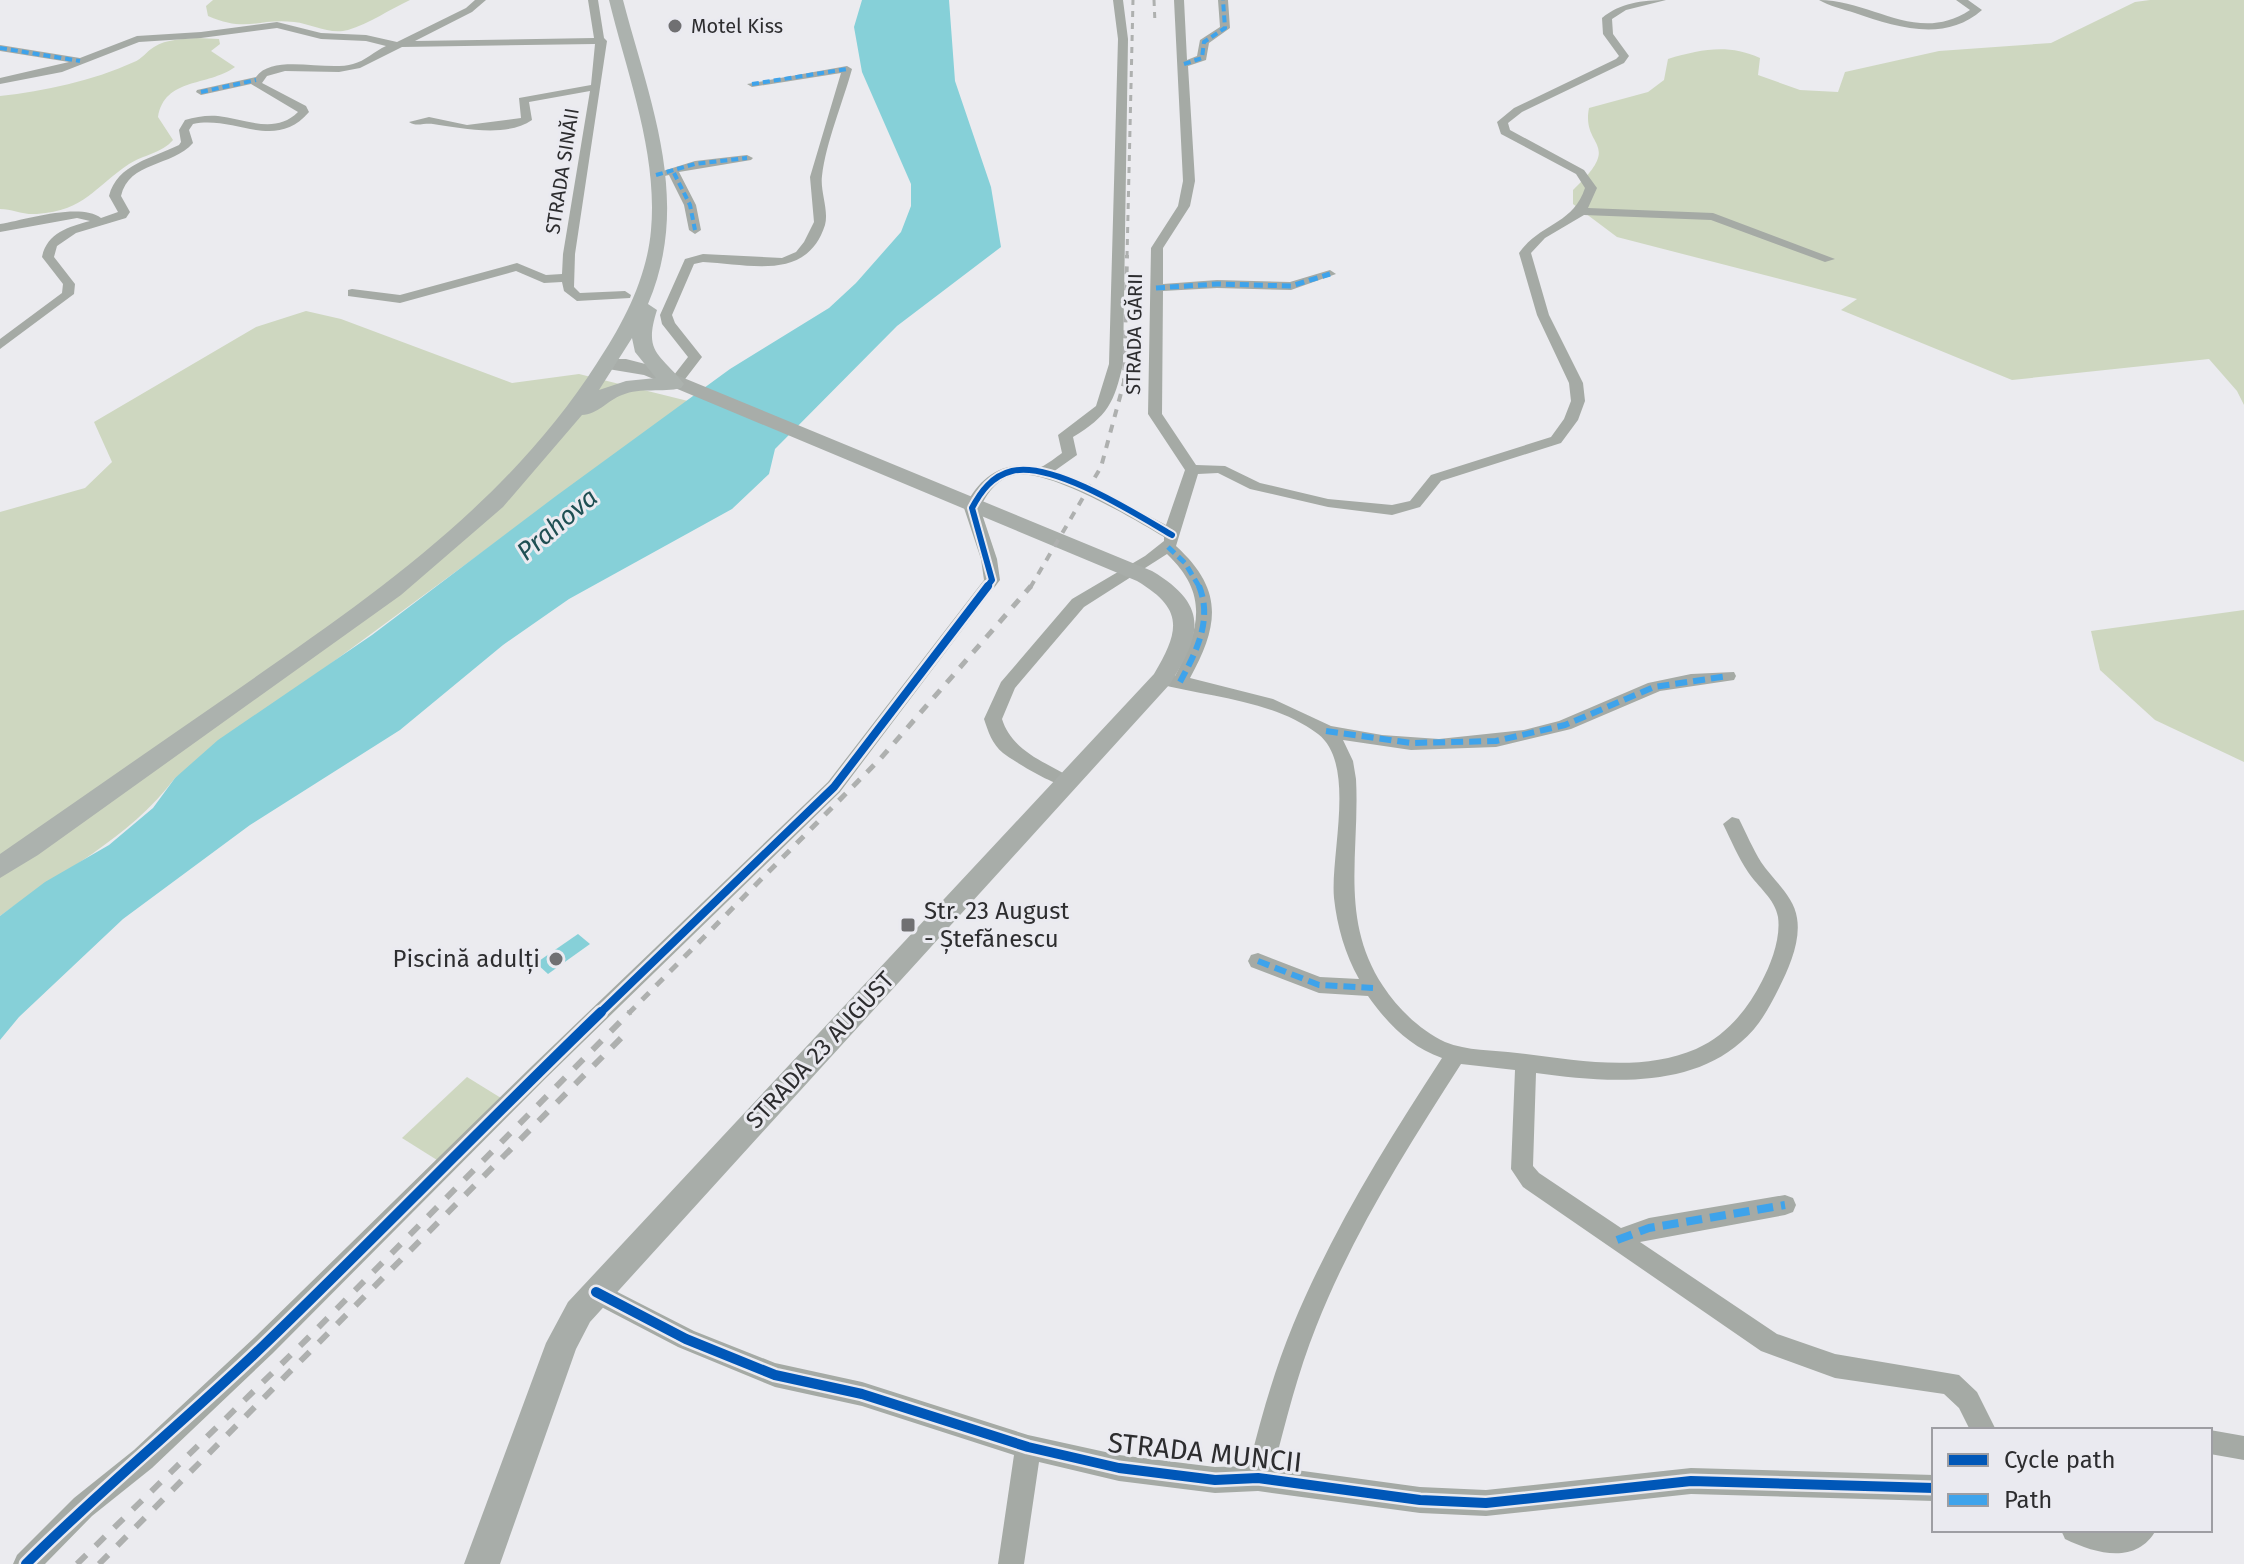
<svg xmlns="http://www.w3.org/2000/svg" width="2244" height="1564" font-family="'Fira Sans',sans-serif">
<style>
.green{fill:#ced7c0}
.water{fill:#86d0d8}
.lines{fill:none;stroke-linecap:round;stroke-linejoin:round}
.minor{fill:#a5aaa5;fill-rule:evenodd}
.major{fill:#a8ada9;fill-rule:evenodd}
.highway{fill:#acb2ae;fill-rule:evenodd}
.rail-far3{stroke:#aeb0af;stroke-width:3;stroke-dasharray:6 6;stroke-linecap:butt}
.rail-far2{stroke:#aeb0af;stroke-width:4;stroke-dasharray:8 8;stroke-linecap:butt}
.rail-far1{stroke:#aeb0af;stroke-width:5;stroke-dasharray:10 10;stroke-linecap:butt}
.rail{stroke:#aeb0af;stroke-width:6;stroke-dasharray:13 13;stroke-linecap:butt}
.quiet-far3{stroke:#3ea3eb;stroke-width:4;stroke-dasharray:7 4;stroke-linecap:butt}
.quiet-far2{stroke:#3ea3eb;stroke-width:5;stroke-dasharray:9 5;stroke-linecap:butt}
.quiet-far1{stroke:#3ea3eb;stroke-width:6;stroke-dasharray:12 6;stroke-linecap:butt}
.quiet{stroke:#3ea3eb;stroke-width:8;stroke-dasharray:16 8;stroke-linecap:butt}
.cycleway-far2-casing{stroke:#eaeaf0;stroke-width:10}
.cycleway-far1-casing{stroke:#eaeaf0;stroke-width:13}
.cycleway-casing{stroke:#eaeaf0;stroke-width:15}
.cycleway-far2{stroke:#0057b8;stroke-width:6}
.cycleway-far1{stroke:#0057b8;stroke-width:8}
.cycleway{stroke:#0057b8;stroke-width:10}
.poi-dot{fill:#707072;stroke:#eaeaf0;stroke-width:3}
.labels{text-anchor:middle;stroke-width:6;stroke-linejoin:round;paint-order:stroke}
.far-poi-label{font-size:20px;fill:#2d2d2f;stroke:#eaeaf0;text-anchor:start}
.far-street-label{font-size:20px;fill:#2d2d2f;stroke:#eaeaf0}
.poi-label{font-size:24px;fill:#2d2d2f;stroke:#eaeaf0;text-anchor:start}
.street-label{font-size:24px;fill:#2d2d2f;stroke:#eaeaf0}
.water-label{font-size:26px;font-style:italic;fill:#1f4f53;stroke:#eaeaf0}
.near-street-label{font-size:28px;fill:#2d2d2f;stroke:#eaeaf0}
</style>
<rect width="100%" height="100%" fill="#ebebef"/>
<!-- green -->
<g class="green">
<path d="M213,0H410C390,9 369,24 348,30C329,35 313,24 294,22C258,18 247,33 208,16L206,6Z"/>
<path d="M2150,0H2244V405L2237,391L2209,359L2012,380L1841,310L1857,299L1617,237L1573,204V190C1625,141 1581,149 1589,108L1648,92L1664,80L1668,59C1702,49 1728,44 1760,58L1758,75L1800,90L1838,92L1845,72L1939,51L2051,43L2135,2Z"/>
<path d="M197,38L219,39L220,44L211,51L235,67C207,87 165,77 158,117L173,140C162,153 143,155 129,164C93,188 86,210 37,214C22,215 12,209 0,209V96C45,91 92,81 134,62C142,59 147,51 154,47C167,39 182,39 197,38Z"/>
<path d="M306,311L341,319L512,383L579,374L688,401L175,778C128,840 61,871 0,916V512L85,488L112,462L94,422L256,327Z"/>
<polygon points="2244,610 2244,762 2155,720 2100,670 2091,631"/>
<polygon points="467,1077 501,1098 437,1160 402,1138"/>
</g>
<!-- water -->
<g class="water">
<polygon points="862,0 949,0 955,81 991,187 1001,247 897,326 775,449 769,474 732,509 569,599 503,645 400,730 250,825 123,919 19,1017 0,1040 0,916 45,882 109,845 153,808 175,778 218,740 372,635 556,496 730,369 829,308 856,283 901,232 911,206 911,184 862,72 854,27"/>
<polygon points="578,934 590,944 548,974 536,963"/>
</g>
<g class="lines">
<!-- minor -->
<g class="minor">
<path d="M475,0H486L472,12L415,41L594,38L588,0H598L604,38L607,41L575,254L574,287L580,293L625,291L631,295L630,298L577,301L564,291L562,282L544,283L516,271L400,303L348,296V290L352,289L400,295L517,263L546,275L562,274L563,254L590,91L529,102L532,120C507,138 461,128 433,124C423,123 416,127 409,122L429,117L467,125L521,118L519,98L591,85L595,44L402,47L360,68L339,72L285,71L267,76L262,83L306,106L309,112C275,152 235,115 193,124L189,130L193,143C172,167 129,161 121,196L130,212L126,218L76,233L57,246L54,257L75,284L74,294L0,349V339L62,293L63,284L42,257C47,233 68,227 90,221L77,218L0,232V224C25,220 80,202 101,218L118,212L109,196C117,164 153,158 179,145L181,142L179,130L185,120C196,117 206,115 218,116C246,119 275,135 298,112L251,84L201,95L196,92L197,90L256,77C273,53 327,72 353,64C365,61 375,51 386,46L366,41L321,39L277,28L201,38L139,42L62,72L0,84V78L69,62L0,51V45L80,58L137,36L201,32L277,22L321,33L366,35L397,42L466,8Z"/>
<path d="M1113,0H1123L1128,39L1123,364C1114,403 1108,416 1073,437L1077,455L1053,472L1101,491L1166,525L1185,470L1148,414L1151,248L1178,206L1183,181L1174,0H1184L1187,60L1197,56L1200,40L1220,27L1218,0H1228L1230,28L1209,43L1206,60L1188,66L1195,181L1190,206L1163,248V284L1217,280L1290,282L1330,270L1336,274L1291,290L1217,288L1163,291L1162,414L1196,465L1225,466L1260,483L1328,499L1392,505L1410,501L1431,475L1551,437L1564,419L1571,401L1569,383L1537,315L1519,253C1540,223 1573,225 1585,188L1576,174L1501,134L1497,122L1514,108L1616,59L1619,56L1603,34L1602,18C1620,3 1642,0 1666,0L1626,10L1612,19L1613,34L1629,56L1624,63L1522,112L1508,123L1510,130L1584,170L1597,188L1588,208L1713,213L1835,259L1825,262L1711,220L1584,215L1545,238L1531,253L1549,315L1583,383L1585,401L1578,420L1561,443L1441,481L1420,507L1392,515L1328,507L1250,489L1218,473L1198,474L1176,546C1224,590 1219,625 1190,678L1273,699L1331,726L1382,735L1439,739L1524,730L1559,721L1648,683L1691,674L1734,672L1736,676L1734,680L1660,691L1571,729L1496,747L1411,750L1343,740L1353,761L1356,779C1360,852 1339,919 1383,986C1398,1009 1420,1030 1445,1042C1467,1051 1493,1050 1517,1053C1575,1060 1640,1073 1696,1049C1727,1035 1747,1010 1762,981C1771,964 1781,938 1778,917C1775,899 1758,887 1748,872C1738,857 1731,840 1723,824L1732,817L1739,819C1746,833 1753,849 1761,862C1773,880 1794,896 1797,918C1801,941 1789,968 1779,988C1769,1008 1759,1027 1741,1042C1687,1090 1602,1082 1536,1073L1533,1166L1539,1173L1621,1228L1649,1218L1785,1195L1793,1198L1796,1205L1793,1212L1785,1215L1640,1242L1777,1334L1835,1354L1959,1375L1977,1392L1996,1430H1970L1959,1408L1944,1394L1835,1378L1761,1351L1523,1187L1511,1169L1515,1070L1461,1064C1407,1148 1353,1233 1316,1327C1298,1372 1286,1420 1274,1467L1420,1487L1486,1490L1691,1468L1934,1475V1501L1691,1494L1486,1516L1420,1513L1258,1491L1215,1493L1119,1481L1039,1462L1024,1564H998L1014,1455L862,1406L775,1387L678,1347L588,1300L584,1292L588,1284L596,1281L694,1331L775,1363L862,1382L1028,1435L1119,1455L1215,1467L1249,1466C1261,1418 1274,1371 1293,1325C1332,1231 1386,1144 1442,1058C1410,1047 1387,1023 1368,996L1319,993L1251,967L1248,961L1251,955L1258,953L1320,977L1359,979C1345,954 1337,926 1334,898C1330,855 1357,764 1318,734C1271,699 1210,698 1156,683L1154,679L1156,675L1175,676C1200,629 1209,594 1167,554L1084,607L1015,688L1002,719C1012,751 1045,762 1072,778L1075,782L1072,786C1060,790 1015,762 1003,753C992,744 988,731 984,719L1001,682L1072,599L1145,556L1164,541V537C1132,518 1050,469 1015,475C998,478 987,493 980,508L997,559L1000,580L840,792L545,1079L273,1353L152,1468L92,1516L45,1564H13L17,1555L74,1498L134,1450L255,1337L531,1067L828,782L984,580L981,559L964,508C975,487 990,468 1016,466C1024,465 1034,469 1041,467C1048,464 1056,457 1062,453L1058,435L1096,406L1109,364L1118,39Z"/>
<path d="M1819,0C1873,0 1917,45 1970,10L1956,0H1968L1982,10C1945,43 1896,27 1855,13C1843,9 1829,6 1819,0Z"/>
<path d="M847,66L852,69C843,102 826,142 822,176C820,191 829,210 825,225C807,282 749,264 703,262L694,264L672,315L675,323L702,357L679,387H669L667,384L688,357L662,324L660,315L685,259L703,254L782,258L796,252L804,242L814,222L810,177L841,73L752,87L747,84Z"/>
<polygon points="747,155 753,158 751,160 679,172 696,205 701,230 695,234 689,230 684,205 669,175 656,178 650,175 695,161"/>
<polygon points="2210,1430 2244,1436 2244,1460 2210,1454"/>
<path d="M2061,1530H2156C2137,1564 2098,1555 2065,1539Z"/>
</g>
<!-- major -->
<path class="major" d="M626,359L657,367L1152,571C1209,605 1202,634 1170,684L590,1322L576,1349L500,1564H464L546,1343L568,1302L1154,674C1180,630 1184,609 1137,581L644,375L608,369L599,364L608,359Z"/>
<!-- highway -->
<path class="highway" d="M609,0H623C650,103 692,200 648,304L657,310C643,354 660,353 684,384L681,388C662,393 641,387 622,395C608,400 597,415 582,415L503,507L401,595L38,855L0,878V854C73,804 145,753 218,703C359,605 503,510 597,363C623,324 647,278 651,230C658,153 627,74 609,0ZM632,338L635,352L656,378L626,381L599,390Z"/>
<!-- rail-far3 -->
<g class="rail-far3">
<polyline points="1154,0 1155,23"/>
<polyline points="1127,257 1133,0"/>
</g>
<!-- rail-far2 -->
<polyline class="rail-far2" points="1030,588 1101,467 1124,382 1127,255"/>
<!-- rail-far1 -->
<polyline class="rail-far1" points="628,1014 881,758 1031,586"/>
<!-- rail -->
<g class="rail">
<polyline points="77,1564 308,1338 630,1012"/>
<polyline points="99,1564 623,1036"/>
</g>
<!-- quiet-far3 -->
<g class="quiet-far3">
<polyline points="0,48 80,61"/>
<polyline points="1184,64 1202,58 1204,42 1225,28 1223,0"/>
<polyline points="752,84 847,69"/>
<polyline points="201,92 256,80"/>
<polyline points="674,173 690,205 695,230"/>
<polyline points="656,175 695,164 747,158"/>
</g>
<!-- quiet-far2 -->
<g class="quiet-far2">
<polyline points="1156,288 1217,284 1291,286 1330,274"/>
<polyline points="1168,547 1185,563 1200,588"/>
</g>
<!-- quiet-far1 -->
<g class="quiet-far1">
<path d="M1180,682C1196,652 1213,620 1199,586"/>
<polyline points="1326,731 1411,743 1496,741 1565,725 1654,687 1728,676"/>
<polyline points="1258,961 1319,985 1373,988"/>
</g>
<!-- quiet -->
<polyline class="quiet" points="1617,1240 1649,1228 1785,1205"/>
<!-- cycleway-far2 casing -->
<g class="cycleway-far2-casing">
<path id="cycleway-far2" d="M986,588L992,580L972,508C981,491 992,476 1012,471C1053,461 1136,514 1172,535"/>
</g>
<!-- cycleway-far1 casing -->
<g class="cycleway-far1-casing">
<polyline id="cycleway-far1" points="599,1014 834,787 988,586"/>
</g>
<!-- cycleway casing -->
<g class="cycleway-casing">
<g id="cycleway">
<polyline points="596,1292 686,1339 775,1375 862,1394 1028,1447 1119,1468 1215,1480 1258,1478 1420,1500 1486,1503 1691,1481 1934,1488"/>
<path d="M26,1564C102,1488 186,1420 263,1346C377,1236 487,1122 601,1012"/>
</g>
</g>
<!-- cycleway-far2 -->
<use href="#cycleway-far2" class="cycleway-far2"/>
<!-- cycleway-far1 -->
<use href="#cycleway-far1" class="cycleway-far1"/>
<!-- cycleway -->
<use href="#cycleway" class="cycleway"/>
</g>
<!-- markers -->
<g class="poi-dot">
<circle cx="675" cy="26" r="8"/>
<rect x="900" y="917" width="16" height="16" rx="4"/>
<circle cx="556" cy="959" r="8"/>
</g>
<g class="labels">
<!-- far-poi labels -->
<g class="far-poi-label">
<text x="691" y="33">Motel Kiss</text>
</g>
<!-- far-street labels -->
<g class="far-street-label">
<text transform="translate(562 171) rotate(-81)" y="7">STRADA SINĂII</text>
<text transform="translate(1134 334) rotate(-89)" y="7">STRADA GĂRII</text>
</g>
<!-- poi labels -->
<g class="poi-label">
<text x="924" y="919">Str. 23 August<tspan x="924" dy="28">- Ștefănescu</tspan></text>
<text x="540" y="967" text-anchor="end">Piscină adulți</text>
</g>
<!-- street labels -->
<g class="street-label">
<text transform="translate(820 1050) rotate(-47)" y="8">STRADA 23 AUGUST</text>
</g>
<!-- water labels -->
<g class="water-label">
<text transform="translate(557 524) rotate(-40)" y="9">Prahova</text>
</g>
<!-- near-street labels -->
<g class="near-street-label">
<text transform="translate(1205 1452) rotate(6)" y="10">STRADA MUNCII</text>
</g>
</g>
<!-- legend -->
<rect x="1932" y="1428" width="280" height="104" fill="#eaeaf0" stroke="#9e9ea3" stroke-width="2"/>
<rect x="1948" y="1454" width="40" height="12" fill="#0057b8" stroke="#9e9ea3" stroke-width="2"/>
<text x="2004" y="1468" font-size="24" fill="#2d2d2f">Cycle path</text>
<rect x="1948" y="1494" width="40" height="12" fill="#3ea3eb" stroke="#9e9ea3" stroke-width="2"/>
<text x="2004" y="1508" font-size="24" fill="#2d2d2f">Path</text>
</svg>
